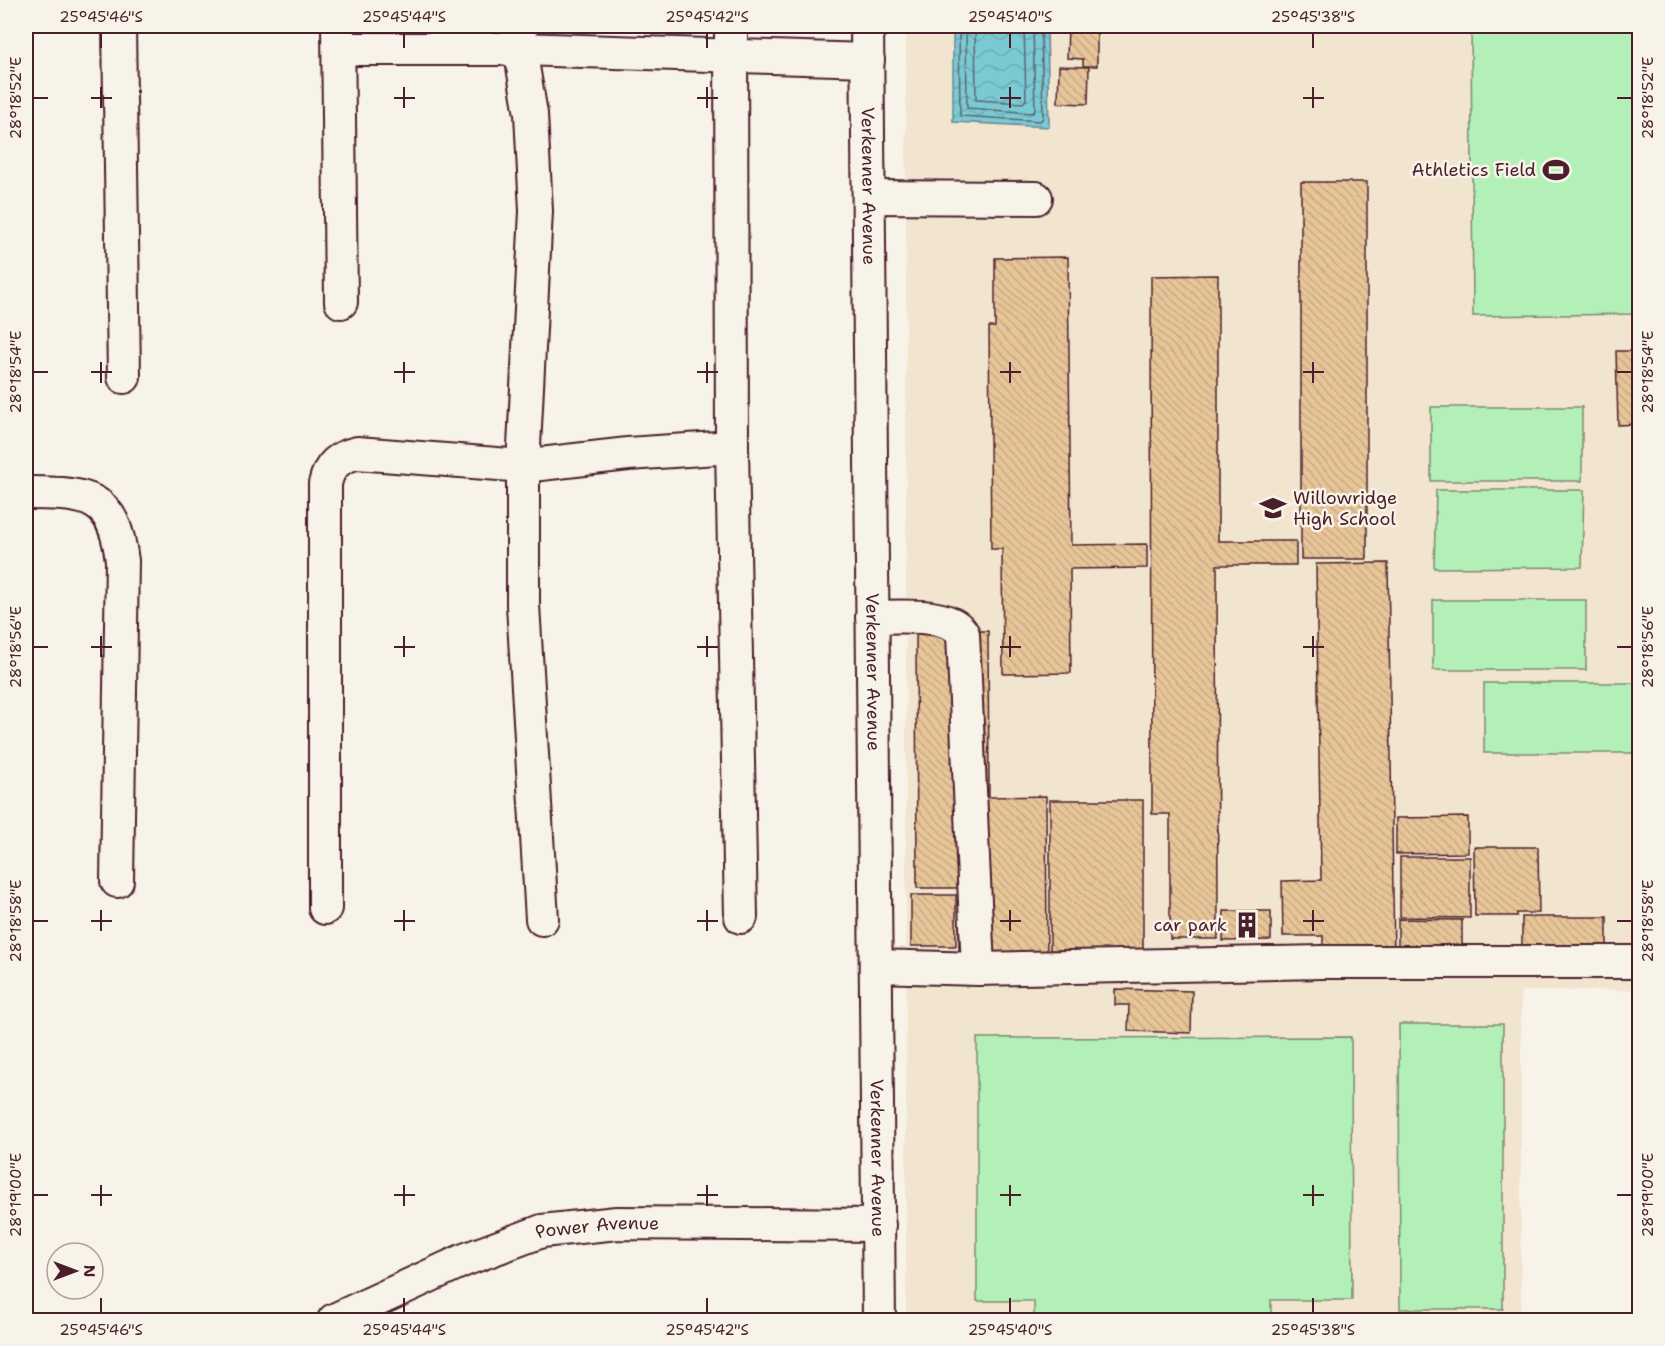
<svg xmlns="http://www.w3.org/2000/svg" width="1665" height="1346" font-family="'Shantell Sans',sans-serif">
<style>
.built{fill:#f2e5d0}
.pitch{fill:#b3f0b7;stroke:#7e8871;stroke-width:1.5}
.water{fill:url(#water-waves);stroke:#678690;stroke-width:1.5}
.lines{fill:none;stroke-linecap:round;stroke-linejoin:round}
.shore{stroke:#5d636f;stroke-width:1.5}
.building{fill:url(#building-back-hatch);stroke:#4a1f2b;stroke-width:1.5}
.minor-casing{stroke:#4a1f2b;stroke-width:36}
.minor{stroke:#f7f3e8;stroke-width:32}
.ticks{fill:none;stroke:#4a1f2b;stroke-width:2}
.labels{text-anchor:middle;stroke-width:5;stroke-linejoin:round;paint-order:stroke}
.poi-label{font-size:18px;fill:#4a1f2b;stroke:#f7f3e8;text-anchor:end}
.street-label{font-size:18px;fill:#4a1f2b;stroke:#f7f3e8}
.neatline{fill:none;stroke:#4a1f2b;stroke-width:2}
.ticks-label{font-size:15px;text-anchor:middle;fill:#4a1f2b}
</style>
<defs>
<pattern id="water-waves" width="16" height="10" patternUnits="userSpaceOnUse" patternTransform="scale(1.5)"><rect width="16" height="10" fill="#7acad4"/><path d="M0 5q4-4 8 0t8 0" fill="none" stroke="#6badb6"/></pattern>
<pattern id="building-back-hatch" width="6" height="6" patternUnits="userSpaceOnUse" patternTransform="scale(1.5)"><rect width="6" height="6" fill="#e7c598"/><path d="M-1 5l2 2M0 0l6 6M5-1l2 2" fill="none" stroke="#c8a983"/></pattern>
</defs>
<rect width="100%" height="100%" fill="#f7f3e8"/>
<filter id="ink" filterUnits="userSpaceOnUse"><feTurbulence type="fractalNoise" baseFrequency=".0167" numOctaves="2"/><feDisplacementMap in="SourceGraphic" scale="12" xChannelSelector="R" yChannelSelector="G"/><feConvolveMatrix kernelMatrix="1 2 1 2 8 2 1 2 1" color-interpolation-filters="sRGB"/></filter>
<g filter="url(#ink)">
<!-- built -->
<polygon class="built" points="906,26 1639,26 1639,990 1521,991 1521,1320 906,1320"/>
<!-- pitch -->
<g class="pitch">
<polygon points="1471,26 1639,26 1639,314 1473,316"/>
<rect x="1431" y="407" width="151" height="74"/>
<polygon points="1436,490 1584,490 1582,567 1434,568"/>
<rect x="1433" y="600" width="153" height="70"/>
<rect x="1484" y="683" width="153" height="70"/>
<polygon points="1399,1024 1503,1024 1503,1309 1400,1309"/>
<polygon points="1351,1037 1352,1300 1271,1300 1271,1320 1034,1320 1034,1301 977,1301 977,1038"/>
</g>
<!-- water -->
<polygon class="water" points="953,26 1047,26 1049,127 953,122"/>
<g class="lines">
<!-- shore -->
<g class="shore">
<polyline points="959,26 960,116 1040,121 1043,118 1041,26"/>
<polyline points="966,26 967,108 1033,113 1035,110 1033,26"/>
<polyline points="975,26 976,100 1023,103 1026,100 1024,26"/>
</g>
</g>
<!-- building -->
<g class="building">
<polygon points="1068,26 1097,26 1097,66 1083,66 1083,59 1067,58"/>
<polygon points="1059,66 1089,67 1088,104 1058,103"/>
<rect x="1301" y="182" width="66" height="377"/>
<polygon points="1068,257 1071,545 1147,544 1147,568 1070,569 1071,673 1003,674 1002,549 991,549 989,327 995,327 995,258"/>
<polygon points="1218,275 1218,541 1296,541 1296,565 1217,565 1218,939 1170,939 1170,814 1152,814 1151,276"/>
<polygon points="1616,351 1640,351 1640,424 1618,425"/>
<polygon points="1388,563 1394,955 1323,956 1323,936 1283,936 1282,881 1321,880 1316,564"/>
<polygon points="916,631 988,631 989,797 1046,796 1047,954 959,954 959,888 917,888"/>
<polygon points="1050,800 1143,800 1143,951 1050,950"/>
<polygon points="1468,817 1468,853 1396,854 1396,818"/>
<polygon points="1474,847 1538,847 1539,913 1517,913 1517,916 1475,916"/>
<polygon points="1400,857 1470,857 1470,918 1400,917"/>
<rect x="911" y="895" width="45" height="51"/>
<polygon points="1224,911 1271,911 1271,940 1223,941"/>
<rect x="1522" y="917" width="85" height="30"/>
<polygon points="1398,919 1462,920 1462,958 1398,957"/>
<polygon points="1115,989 1192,991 1191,1033 1128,1031 1129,1005 1115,1005"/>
</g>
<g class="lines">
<!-- minor casing -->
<g class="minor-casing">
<g id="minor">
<polyline points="119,26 124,377"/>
<polyline points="338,26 341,302"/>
<polyline points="520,26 520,49 531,114 536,211 523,466 523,605 542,919"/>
<polyline points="731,26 732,447 741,917"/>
<path id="s1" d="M867,26L879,1320"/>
<polyline points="340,49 520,49 868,60"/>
<polyline points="869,197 1036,198"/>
<path d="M26,493C85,494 114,492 122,561L117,881"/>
<path d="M872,617C896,617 950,611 963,634L978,969"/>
<path d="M325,908V484C329,465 339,457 357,453L523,466L628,454L732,447"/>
<polyline points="876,966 978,969 1322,962 1640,962"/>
<path id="s2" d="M334,1320L464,1260L542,1231L617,1223L879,1225"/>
</g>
</g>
<!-- minor -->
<use href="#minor" class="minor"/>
</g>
</g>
<!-- ticks -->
<path class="ticks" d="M101,33V48M404,33V48M707,33V48M1010,33V48M1313,33V48M101,87V108M404,87V108M707,87V108M1010,87V108M1313,87V108M33,98H48M91,98H112M394,98H415M697,98H718M1000,98H1021M1303,98H1324M1617,98H1632M101,362V383M404,362V383M707,362V383M1010,362V383M1313,362V383M33,372H48M91,372H112M394,372H415M697,372H718M1000,372H1021M1303,372H1324M1617,372H1632M101,636V657M404,636V657M707,636V657M1010,636V657M1313,636V657M33,647H48M91,647H112M394,647H415M697,647H718M1000,647H1021M1303,647H1324M1617,647H1632M101,910V931M404,910V931M707,910V931M1010,910V931M1313,910V931M33,921H48M91,921H112M394,921H415M697,921H718M1000,921H1021M1303,921H1324M1617,921H1632M101,1185V1206M404,1185V1206M707,1185V1206M1010,1185V1206M1313,1185V1206M33,1195H48M91,1195H112M394,1195H415M697,1195H718M1000,1195H1021M1303,1195H1324M1617,1195H1632M101,1298V1313M404,1298V1313M707,1298V1313M1010,1298V1313M1313,1298V1313"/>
<!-- icons -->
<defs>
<g id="stadium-bare" transform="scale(2.07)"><path d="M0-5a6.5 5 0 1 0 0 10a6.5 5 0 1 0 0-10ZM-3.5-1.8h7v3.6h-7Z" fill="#4a1f2b" stroke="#f7f3e8" stroke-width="2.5" paint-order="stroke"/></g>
<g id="school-bare" transform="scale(2.07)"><path d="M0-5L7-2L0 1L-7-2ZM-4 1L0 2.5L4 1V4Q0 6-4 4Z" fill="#4a1f2b" stroke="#f7f3e8" stroke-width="2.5" paint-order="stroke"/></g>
<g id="building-bare" transform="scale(2.07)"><path d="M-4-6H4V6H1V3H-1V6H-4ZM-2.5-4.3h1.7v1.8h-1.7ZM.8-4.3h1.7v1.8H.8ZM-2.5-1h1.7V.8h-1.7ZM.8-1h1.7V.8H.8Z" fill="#4a1f2b" stroke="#f7f3e8" stroke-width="2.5" paint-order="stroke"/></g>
</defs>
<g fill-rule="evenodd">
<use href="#stadium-bare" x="1556" y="170"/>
<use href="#school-bare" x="1273" y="508"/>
<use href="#building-bare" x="1247" y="925"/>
</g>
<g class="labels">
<!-- poi labels -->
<g class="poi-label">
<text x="1536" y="176">Athletics Field</text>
<text x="1293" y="504" text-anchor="start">Willowridge<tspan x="1293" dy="21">High School</tspan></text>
<text x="1227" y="931">car park</text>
</g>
<!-- street labels -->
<g class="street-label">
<text dy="6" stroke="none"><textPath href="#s1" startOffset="160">Verkenner Avenue</textPath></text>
<text dy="6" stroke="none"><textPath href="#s1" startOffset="646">Verkenner Avenue</textPath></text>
<text dy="6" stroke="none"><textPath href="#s1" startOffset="1132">Verkenner Avenue</textPath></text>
<text dy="6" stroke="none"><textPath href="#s2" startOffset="282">Power Avenue</textPath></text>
</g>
</g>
<!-- margin -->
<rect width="1665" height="1346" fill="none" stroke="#f7f3e8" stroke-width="66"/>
<!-- north arrow -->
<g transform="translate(75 1271) rotate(90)"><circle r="28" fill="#f7f3e8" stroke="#b29e9c" stroke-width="1.5"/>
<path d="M0-4.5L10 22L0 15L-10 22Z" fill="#4a1f2b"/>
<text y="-9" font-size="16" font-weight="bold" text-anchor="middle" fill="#4a1f2b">N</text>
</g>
<rect x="33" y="33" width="1599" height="1280" class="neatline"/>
<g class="ticks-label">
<text x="101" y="22">25°45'46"S</text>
<text x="404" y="22">25°45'44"S</text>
<text x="707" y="22">25°45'42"S</text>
<text x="1010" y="22">25°45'40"S</text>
<text x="1313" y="22">25°45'38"S</text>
<text transform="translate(1648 98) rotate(-90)" y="5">28°18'52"E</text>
<text transform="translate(16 98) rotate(-90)" y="5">28°18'52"E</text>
<text transform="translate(1648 372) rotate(-90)" y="5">28°18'54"E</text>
<text transform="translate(16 372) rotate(-90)" y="5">28°18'54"E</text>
<text transform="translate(1648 647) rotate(-90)" y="5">28°18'56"E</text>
<text transform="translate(16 647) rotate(-90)" y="5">28°18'56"E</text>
<text transform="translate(1648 921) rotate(-90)" y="5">28°18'58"E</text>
<text transform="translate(16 921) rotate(-90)" y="5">28°18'58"E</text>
<text transform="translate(16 1195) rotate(-90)" y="5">28°19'00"E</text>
<text transform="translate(1648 1195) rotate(-90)" y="5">28°19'00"E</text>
<text x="101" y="1335">25°45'46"S</text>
<text x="404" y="1335">25°45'44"S</text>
<text x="707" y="1335">25°45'42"S</text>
<text x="1010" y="1335">25°45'40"S</text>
<text x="1313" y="1335">25°45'38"S</text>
</g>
</svg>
